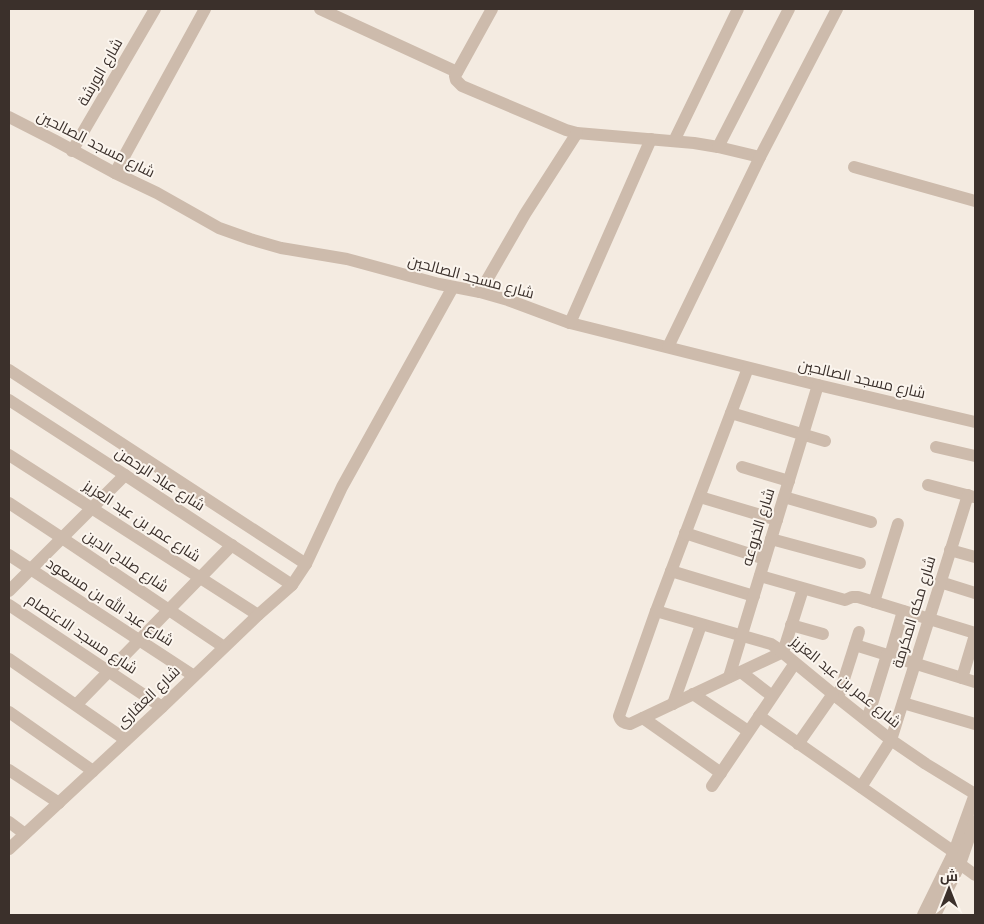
<svg xmlns="http://www.w3.org/2000/svg" width="984" height="924" font-family="'Open Sans',Cairo,sans-serif">
<style>
.lines{fill:none;stroke-linecap:round;stroke-linejoin:round}
.minor{stroke:#cdbbac;stroke-width:12}
.labels{text-anchor:middle;stroke-width:4;stroke-linejoin:round;paint-order:stroke}
.street-label{font-size:15px;fill:#3b302b;stroke:#fbf5ee}
</style>
<rect width="100%" height="100%" fill="#f4ebe1"/>
<g class="lines">
<!-- minor -->
<g class="minor">
<polyline points="320,9 457,72"/>
<polyline points="492,9 455,76 456,80 462,86 566,130 577,133 694,143 718,147 760,157"/>
<polyline points="9,117 54,140 115,173 157,193 219,228 250,239 281,248 347,259 439,284 480,292 508,300 570,323 818,385 975,422"/>
<polyline points="674,141 738,9"/>
<polyline points="718,147 789,9"/>
<polyline points="72,151 155,9"/>
<polyline points="854,167 975,201"/>
<polyline points="115,173 205,9"/>
<polyline points="480,292 525,214 577,133"/>
<polyline points="570,323 651,139"/>
<polyline points="668,347 760,157 837,9"/>
<path d="M748,368L656,611L619,716C621,722 624,723 630,724L783,652L803,589"/>
<polyline points="9,370 306,564"/>
<polyline points="9,400 125,475 292,585"/>
<polyline points="731,413 825,441"/>
<polyline points="936,447 975,456"/>
<polyline points="9,455 258,615"/>
<polyline points="742,467 789,481"/>
<polyline points="928,485 974,497"/>
<polyline points="700,497 777,520"/>
<polyline points="784,497 871,522"/>
<polyline points="9,503 62,538 224,647"/>
<polyline points="685,533 765,559"/>
<polyline points="771,539 860,563"/>
<polyline points="950,550 975,557"/>
<polyline points="9,555 194,676"/>
<polyline points="671,571 754,596"/>
<polyline points="760,576 845,600 852,597 858,597 975,633"/>
<polyline points="940,582 975,593"/>
<polyline points="9,591 125,475"/>
<polyline points="874,602 898,524"/>
<polyline points="9,605 162,707"/>
<polyline points="656,611 771,644 777,648 833,694 891,740 926,764 975,794"/>
<polyline points="791,625 823,634"/>
<polyline points="855,645 975,682"/>
<polyline points="890,656 903,611"/>
<polyline points="9,659 126,740"/>
<polyline points="741,672 772,696"/>
<polyline points="729,677 818,385"/>
<polyline points="962,678 975,635"/>
<polyline points="693,694 748,731"/>
<polyline points="838,698 859,632"/>
<polyline points="903,703 975,724"/>
<polyline points="673,704 701,625"/>
<polyline points="76,705 232,545"/>
<polyline points="9,712 93,771"/>
<polyline points="759,716 954,852"/>
<polyline points="643,718 721,773"/>
<polyline points="867,720 887,655"/>
<polyline points="798,744 833,694"/>
<polyline points="9,770 59,803"/>
<polyline points="712,786 795,663"/>
<polyline points="861,787 891,740 968,495"/>
<polyline points="9,822 25,834"/>
<polyline points="9,849 162,707 258,615 292,585 306,564 342,487 453,287"/>
<polyline points="953,859 975,875"/>
<polyline points="923,915 954,852 975,794"/>
<polyline points="935,915 960,864 975,821"/>
</g>
</g>
<g class="labels">
<!-- street labels -->
<g class="street-label">
<text transform="translate(100 72) rotate(-60)" y="5">شارع الورشة</text>
<text transform="translate(96 144) rotate(27)" y="5">شارع مسجد الصالحين</text>
<text transform="translate(471 277) rotate(15)" y="5">شارع مسجد الصالحين</text>
<text transform="translate(862 379) rotate(13)" y="5">شارع مسجد الصالحين</text>
<text transform="translate(160 479) rotate(33)" y="5">شارع عباد الرحمن</text>
<text transform="translate(142 521) rotate(33)" y="5">شارع عمر بن عبد العزيز</text>
<text transform="translate(758 527) rotate(-73)" y="5">شارع الخروعه</text>
<text transform="translate(126 561) rotate(34)" y="5">شارع صلاح الدين</text>
<text transform="translate(110 602) rotate(33)" y="5">شارع عبد الله بن مسعود</text>
<text transform="translate(914 612) rotate(-73)" y="5">شارع مكه المكرمة</text>
<text transform="translate(82 634) rotate(34)" y="5">شارع مسجد الاعتصام</text>
<text transform="translate(846 682) rotate(39)" y="5">شارع عمر بن عبد العزيز</text>
<text transform="translate(148 697) rotate(-44)" y="5">شارع العقارى</text>
</g>
</g>
<!-- border -->
<rect width="984" height="924" fill="none" stroke="#3b302b" stroke-width="20"/>
<!-- north arrow -->
<g transform="translate(949 889)" stroke="#fbf5ee" stroke-width="4" paint-order="stroke">
<path d="M0-4L9 19L0 12L-9 19Z" fill="#3b302b"/>
<text y="-8" font-size="14" font-weight="bold" text-anchor="middle" fill="#3b302b">ش</text>
</g>
</svg>
